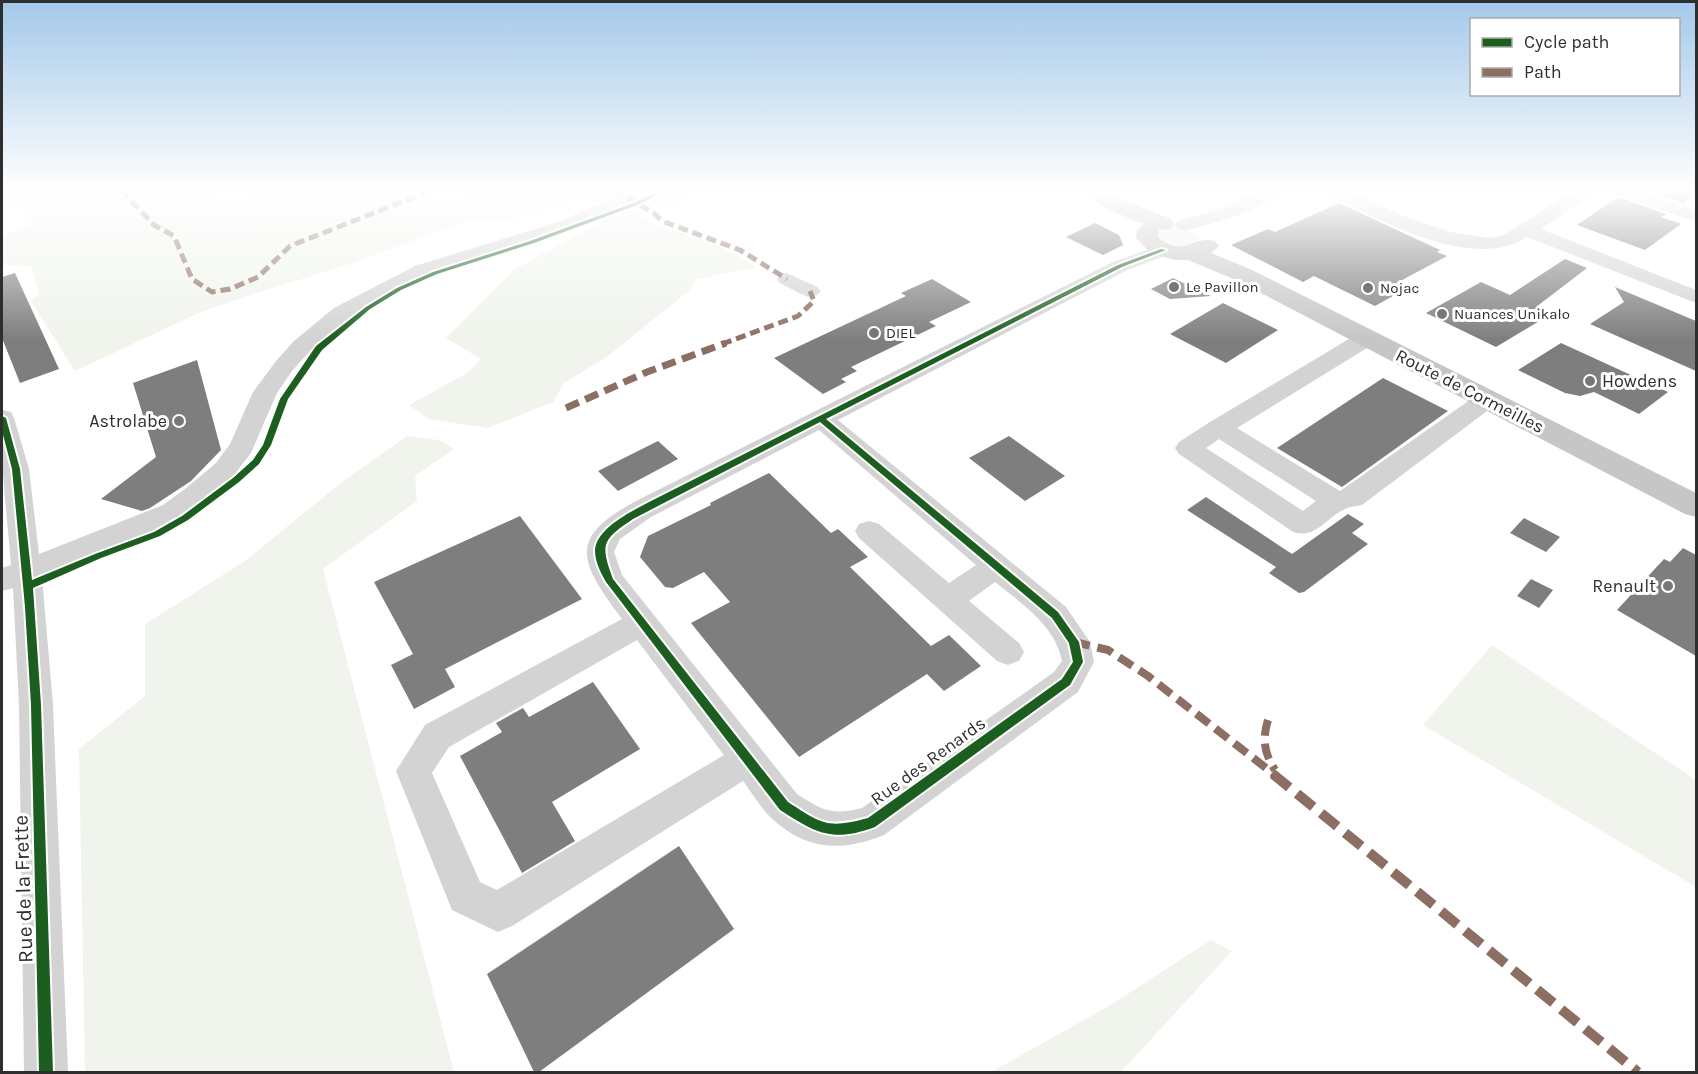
<svg xmlns="http://www.w3.org/2000/svg" width="1698" height="1074" font-family="Karla,sans-serif">
<style>
.green{fill:#f0f4ec}
.building{fill:#7e7e7e}
.lines{fill:none;stroke-linecap:round;stroke-linejoin:round}
.minor{fill:#d3d3d3;fill-rule:evenodd}
.major{fill:#c6c6c6;fill-rule:evenodd}
.quiet-far3{stroke:#8d6e63;stroke-width:5;stroke-dasharray:10 5;stroke-linecap:butt}
.quiet-far2{stroke:#8d6e63;stroke-width:7;stroke-dasharray:14 7;stroke-linecap:butt}
.quiet-far1{stroke:#8d6e63;stroke-width:8;stroke-dasharray:16 8;stroke-linecap:butt}
.quiet{stroke:#8d6e63;stroke-width:10;stroke-dasharray:21 10;stroke-linecap:butt}
.cycleway-casing{stroke:#fff;stroke-width:4}
.cycleway{fill:#1b5e20;fill-rule:evenodd}
.poi-dot{fill:#777;stroke:#fff;stroke-width:2}
.labels{text-anchor:middle;stroke-width:6;stroke-linejoin:round;paint-order:stroke}
.far-poi-label{font-size:15px;fill:#2e2e2e;stroke:#fff;text-anchor:start}
.poi-label{font-size:18px;fill:#2e2e2e;stroke:#fff;text-anchor:end}
.street-label{font-size:18px;fill:#2e2e2e;stroke:#fff}
.near-street-label{font-size:21px;fill:#2e2e2e;stroke:#fff}
</style>
<rect width="100%" height="100%" fill="#fff"/>
<!-- green -->
<g class="green">
<polygon points="2,190 206,190 223,205 270,190 406,190 437,202 452,202 479,190 628,190 611,199 576,202 502,221 470,220 353,263 247,296 196,314 75,371 31,301 39,294 31,266 2,265 2,235 34,224 20,207 2,209"/>
<polygon points="675,190 706,190 663,210 648,203"/>
<polygon points="627,208 657,225 714,244 758,267 696,279 690,290 608,356 564,383 553,402 488,428 429,419 409,405 469,372 481,359 446,338 515,269"/>
<path d="M1171,227C1181,228 1191,230 1198,237V244L1182,249L1161,243L1156,233Z"/>
<polygon points="407,436 439,440 454,449 415,476 417,501 323,569 454,1072 85,1072 79,749 145,696 145,624 245,561 342,482"/>
<polygon points="1492,645 1696,780 1696,887 1423,725"/>
<polygon points="1211,940 1232,951 1121,1072 991,1072 1109,1006"/>
</g>
<!-- building -->
<g class="building">
<polygon points="1647,190 1696,190 1696,194 1683,203"/>
<polygon points="1618,197 1666,214 1661,217 1681,224 1645,250 1577,225"/>
<polygon points="1339,203 1440,250 1437,252 1447,256 1391,286 1402,291 1375,306 1314,276 1303,282 1231,245 1268,229 1275,232"/>
<polygon points="1095,223 1119,235 1123,245 1103,255 1066,237"/>
<polygon points="1565,259 1587,268 1536,307 1551,314 1496,347 1426,313 1481,282 1510,295"/>
<polygon points="15,273 59,369 20,383 2,338 2,277"/>
<polygon points="1173,278 1211,296 1170,299 1151,289"/>
<polygon points="932,279 971,302 929,322 936,326 851,367 857,371 841,379 846,382 823,394 774,358 906,296 901,293"/>
<polygon points="1615,287 1696,321 1696,371 1590,324 1624,302"/>
<polygon points="1223,303 1278,330 1226,363 1170,334"/>
<polygon points="1561,343 1668,392 1639,414 1594,392 1580,396 1565,393 1518,370"/>
<polygon points="197,360 221,450 191,481 150,508 142,511 101,499 156,457 133,383"/>
<polygon points="1383,378 1448,411 1342,487 1277,448"/>
<polygon points="1009,436 1065,476 1025,501 969,458"/>
<polygon points="658,441 678,459 618,491 598,471"/>
<polygon points="769,473 831,533 838,529 868,557 850,567 931,646 949,635 981,666 944,691 927,674 799,757 691,623 730,602 704,572 673,588 665,587 640,557 648,536 711,505 710,503"/>
<polygon points="1206,497 1292,554 1348,514 1364,524 1352,533 1368,544 1304,592 1299,593 1269,573 1276,567 1187,510"/>
<polygon points="520,516 582,599 445,669 455,687 414,709 391,665 413,654 374,582"/>
<polygon points="1524,518 1560,537 1546,552 1510,533"/>
<polygon points="1683,548 1696,555 1696,656 1617,610 1664,559 1670,562"/>
<polygon points="1531,579 1553,590 1539,608 1517,596"/>
<polygon points="593,682 640,749 552,802 575,841 522,873 460,756 502,732 496,723 523,708 529,717"/>
<polygon points="679,846 734,929 539,1072 534,1072 487,974"/>
</g>
<g class="lines">
<!-- minor -->
<g class="minor">
<polygon points="631,190 655,190 652,194 572,230 429,274 350,318 310,351 292,371 277,393 251,453 234,475 205,503 183,519 128,543 42,577 53,705 68,1072 24,1072 19,705 13,588 2,591 2,568 11,565 2,464 2,410 11,412 14,418 29,469 39,554 163,505 185,489 216,463 230,444 253,392 276,361 294,341 334,308 415,266 558,222"/>
<polygon points="1261,190 1285,190 1282,194 1240,215 1185,231 1178,229 1175,225 1178,221 1226,207"/>
<path d="M1322,190H1346L1401,215L1450,232L1489,238L1502,236L1576,190H1598L1541,229L1696,290V303L1527,237C1471,273 1378,218 1325,194Z"/>
<polygon points="1613,190 1640,190 1696,210 1696,222 1616,194"/>
<path d="M1163,244L1170,246L1173,250L1170,254L1127,270L838,420L1066,607L1090,642L1094,662L1078,692L884,835C842,852 807,851 771,818C761,808 752,793 743,781L512,926L498,932L452,910L396,771L425,725L622,619C576,558 568,536 642,498L1113,262ZM819,430L976,565L949,583L879,524L869,521L859,524L855,531L859,538L997,661L1008,665L1019,661L1024,652L1019,643L969,601L995,582C1022,604 1055,625 1062,661L1054,672L862,808C831,816 822,810 797,794L622,575L614,552L620,539L651,517ZM637,640L724,755L497,890L480,882L432,773L449,747Z"/>
<polygon points="787,273 817,287 821,291 817,295 810,297 803,295 780,283 777,279 780,275"/>
<path d="M1367,331L1375,333L1378,338L1375,343L1237,428L1340,491L1477,395L1486,392L1495,395L1498,400L1495,405L1362,505C1356,506 1348,507 1343,510C1325,519 1316,539 1293,532L1179,454L1175,448L1179,442L1210,422L1359,333ZM1219,439L1316,501L1303,511L1206,448Z"/>
</g>
<!-- major -->
<path class="major" d="M1081,190H1107L1127,201L1171,219L1174,224L1171,229L1159,230L1158,237C1184,259 1192,235 1215,241L1219,246L1211,253L1252,270L1696,493V517L1685,514L1236,280L1188,260H1175L1151,253L1136,238L1137,230L1144,224L1111,211L1084,194Z"/>
<!-- quiet-far3 -->
<g class="quiet-far3">
<polyline points="121,190 154,225 174,236 192,279 212,292 230,289 258,277 290,246 432,190"/>
<polyline points="614,190 654,213 662,221 740,250 787,279"/>
<polyline points="722,344 798,316 814,301 810,291"/>
</g>
<!-- quiet-far2 -->
<polyline class="quiet-far2" points="566,408 647,372 726,343"/>
<!-- quiet-far1 -->
<g class="quiet-far1">
<polyline points="1074,642 1108,650 1148,676 1275,775"/>
<path d="M1268,720C1262,739 1264,753 1275,770"/>
</g>
<!-- quiet -->
<polyline class="quiet" points="1273,774 1638,1072"/>
<!-- cycleway casing -->
<g class="cycleway-casing">
<g id="cycleway">
<polygon points="660,190 668,190 640,204 534,243 437,274 401,290 370,309 322,350 288,399 271,445 259,464 239,482 188,520 160,536 101,558 33,588 41,705 53,1072 39,1072 31,705 25,607 12,469 2,431 2,416 6,418 20,469 32,580 95,554 154,532 182,516 233,478 253,460 263,445 280,399 316,346 366,307 397,288 433,272 530,241 636,202"/>
<path d="M1161,249L1166,250L1122,267L826,419L1058,612L1079,642L1083,662L1070,685L875,827C832,843 816,833 780,810L606,582C601,573 595,562 595,551C595,529 632,511 649,502L1118,265ZM820,422L1052,618L1069,643L1073,662L1062,679L868,818C827,829 822,824 788,802L613,579C600,544 602,540 633,519Z"/>
</g>
</g>
<!-- cycleway -->
<use href="#cycleway" class="cycleway"/>
</g>
<!-- sky -->
<linearGradient id="sky" x2="0" y2="1"><stop stop-color="#a3c8eb"/><stop offset="0.56" stop-color="#fff"/><stop offset="1" stop-color="#fff" stop-opacity="0"/></linearGradient>
<rect width="1698" height="340" fill="url(#sky)"/>
<!-- markers -->
<g class="poi-dot">
<circle cx="1174" cy="287" r="6"/>
<circle cx="1368" cy="288" r="6"/>
<circle cx="1442" cy="314" r="6"/>
<circle cx="874" cy="333" r="6"/>
<circle cx="1590" cy="381" r="6"/>
<circle cx="179" cy="421" r="6"/>
<circle cx="1668" cy="586" r="6"/>
</g>
<g class="labels">
<!-- far-poi labels -->
<g class="far-poi-label">
<text x="1186" y="292">Le Pavillon</text>
<text x="1380" y="293">Nojac</text>
<text x="1454" y="319">Nuances Unikalo</text>
<text x="886" y="338">DIEL</text>
</g>
<!-- poi labels -->
<g class="poi-label">
<text x="1602" y="387" text-anchor="start">Howdens</text>
<text x="167" y="427">Astrolabe</text>
<text x="1656" y="592">Renault</text>
</g>
<!-- street labels -->
<g class="street-label">
<text transform="translate(1470 391) rotate(27)" y="6">Route de Cormeilles</text>
<text transform="translate(928 761) rotate(-36)" y="6">Rue des Renards</text>
</g>
<!-- near-street labels -->
<g class="near-street-label">
<text transform="translate(23 889) rotate(-92)" y="7">Rue de la Frette</text>
</g>
</g>
<!-- border -->
<rect width="1698" height="1074" fill="none" stroke="#2e2e2e" stroke-width="6"/>
<!-- legend -->
<rect x="1470" y="18" width="210" height="78" fill="#ffffff" stroke="#ababab" stroke-width="1.5"/>
<rect x="1482" y="38" width="30" height="9" fill="#1b5e20" stroke="#ababab" stroke-width="1.5"/>
<text x="1524" y="48" font-size="18" fill="#2e2e2e">Cycle path</text>
<rect x="1482" y="68" width="30" height="9" fill="#8d6e63" stroke="#ababab" stroke-width="1.5"/>
<text x="1524" y="78" font-size="18" fill="#2e2e2e">Path</text>
</svg>
